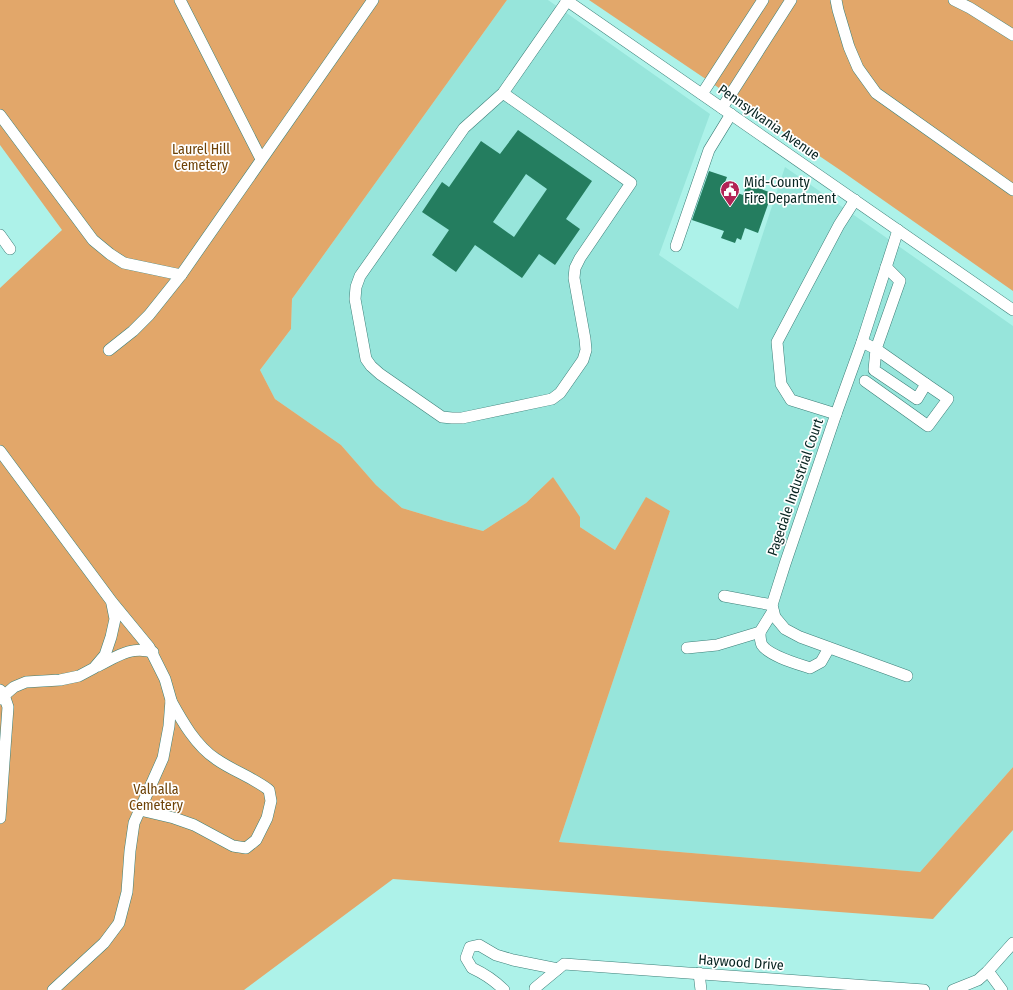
<svg xmlns="http://www.w3.org/2000/svg" width="1013" height="990" font-family="'Fira Sans Condensed',sans-serif">
<style>
.built{fill:#97e5db}
.green{fill:#e2a76a}
.building{fill:#247d5f;fill-rule:evenodd}
.lines{fill:none;stroke-linecap:round;stroke-linejoin:round}
.minor-casing{stroke:#3c7f78;stroke-width:12}
.minor{stroke:#fff;stroke-width:11}
.labels{text-anchor:middle;stroke-width:3.5;stroke-linejoin:round;paint-order:stroke}
.street-label{font-size:14px;fill:#062320;stroke:#fff}
.park-label{font-size:14px;fill:#6e4207;stroke:#fff}
.poi-label{font-size:14px;fill:#062320;stroke:#fff;text-anchor:start}
</style>
<rect width="100%" height="100%" fill="#adf2e9"/>
<!-- built -->
<polygon class="built" points="507,0 548,0 710,114 659,255 738,309 785,167 1013,326 1013,767 920,872 559,842 670,511 646,498 615,550 580,527 553,477 526,503 483,531 445,521 402,508 376,485 341,445 275,399 260,370 291,329 292,299"/>
<!-- green -->
<g class="green">
<polygon points="0,0 507,0 292,299 291,329 260,370 275,399 341,445 376,485 402,508 445,521 483,531 526,503 553,477 580,517 580,527 615,550 646,497 670,511 559,842 920,872 1013,767 1013,830 933,919 393,879 244,990 0,990 0,288 62,230 0,145"/>
<polygon points="589,0 1013,0 1013,291 843,172"/>
</g>
<!-- building -->
<g class="building">
<path d="M518,130L592,181L566,219L580,229L555,265L539,254L522,278L475,245L456,272L432,255L449,230L422,212L442,182L449,187L481,141L500,154ZM526,174L547,189L514,237L493,222Z"/>
<polygon points="709,171 727,177 723,188 743,195 747,184 772,193 758,233 745,228 741,240 737,238 735,243 721,238 724,231 692,220"/>
</g>
<g class="lines">
<!-- minor casing -->
<g class="minor-casing">
<g id="minor">
<polyline points="180,0 261,159"/>
<polyline points="566,0 1013,310"/>
<polyline points="836,0 838,10 849,47 858,68 876,93 1013,190"/>
<polyline points="954,0 970,8 1013,35"/>
<polyline points="503,93 631,183 580,258 575,268 574,278 585,339 586,350 583,360 560,393 552,399 462,418 452,418 442,417 380,374 371,366 366,359 355,299 356,287 360,276 464,128 503,93 567,1"/>
<polyline points="702,94 763,0"/>
<polyline points="722,108 791,0"/>
<polyline points="0,115 93,240 110,254 124,263 181,275"/>
<polyline points="898,230 862,342 836,414 785,564 772,605 775,617 785,629 800,637 907,676"/>
<polyline points="0,235 10,249"/>
<polyline points="676,246 709,150 731,114"/>
<polyline points="862,342 876,349 926,384 917,399 874,370 876,349 900,281 886,267"/>
<polyline points="109,350 133,331 149,315 181,275 373,0"/>
<polyline points="865,381 928,426 948,399 926,384"/>
<polyline points="836,414 791,400 781,384 777,342 839,225 855,200"/>
<polyline points="0,451 112,602 149,647 165,679 171,700 169,726 163,758 134,823 130,851 127,892 119,923 104,943 53,990"/>
<polyline points="724,596 772,605"/>
<path d="M760,632C760,636 760,641 762,645C769,656 798,664 810,668L821,662L829,648"/>
<polyline points="687,648 717,645 760,632 773,611"/>
<path d="M98,666C118,656 130,646 153,652"/>
<polyline points="0,699 14,687 26,682 60,680 79,676 94,668 105,655 111,637 115,619 112,604"/>
<path d="M140,810L174,818L194,825L233,846L246,848L256,840L267,818L271,801L269,790C252,777 233,771 216,759C196,746 182,721 171,701"/>
<polyline points="0,818 8,707 4,695 0,690"/>
<polyline points="988,971 1002,990"/>
<polyline points="699,973 701,990"/>
<path d="M504,990C494,980 485,974 472,968L466,958L470,947L479,945L496,955L513,960L558,969"/>
<polyline points="535,990 535,988 564,964 924,990"/>
<polyline points="953,990 978,980 988,971 1013,943"/>
</g>
</g>
<!-- minor -->
<use href="#minor" class="minor"/>
</g>
<!-- icons -->
<defs>
<g id="civic-pin" transform="scale(1)"><path d="M0 17L-7.5 6A9.5 9.5 0 1 1 7.5 6Z" fill="#b22355" stroke="#fff"/><path d="M-.6-6.5H3V-4.5H.6V-3L4-1V1h2V6H-6V1h2V-1L-.6-3ZM-1.2 2.5V6h2.4V2.5Z" fill="#fff"/></g>
</defs>
<g fill-rule="evenodd">
<use href="#civic-pin" x="730" y="190"/>
</g>
<g class="labels">
<!-- street labels -->
<g class="street-label">
<text transform="translate(769 122) rotate(35)" y="5">Pennsylvania Avenue</text>
<text transform="translate(795 487) rotate(-71)" y="5">Pagedale Industrial Court</text>
<text transform="translate(741 962) rotate(4)" y="5">Haywood Drive</text>
</g>
<!-- park labels -->
<g class="park-label">
<text x="201" y="154">Laurel Hill<tspan x="201" dy="16">Cemetery</tspan></text>
<text x="156" y="794">Valhalla<tspan x="156" dy="16">Cemetery</tspan></text>
</g>
<!-- poi labels -->
<g class="poi-label">
<text x="744" y="187">Mid-County<tspan x="744" dy="16">Fire Department</tspan></text>
</g>
</g>
</svg>
